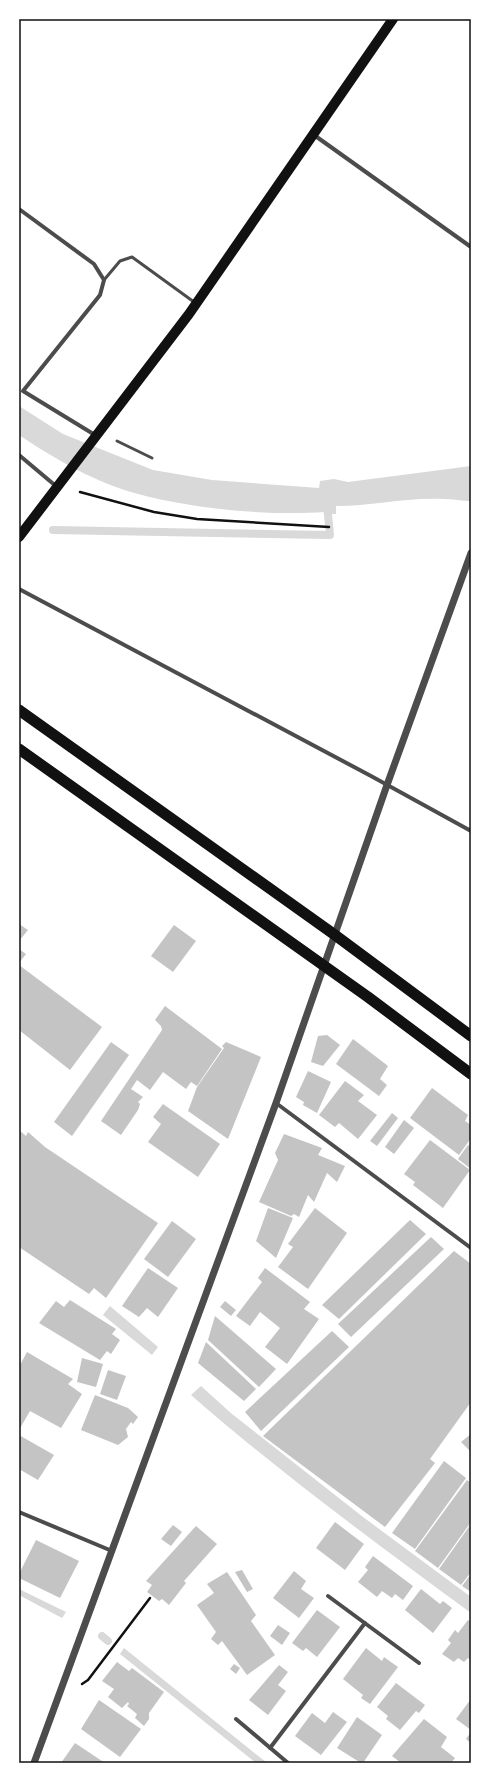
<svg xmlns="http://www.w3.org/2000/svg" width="490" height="1782" font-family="Lato,sans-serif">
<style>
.water{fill:#d9d9d9}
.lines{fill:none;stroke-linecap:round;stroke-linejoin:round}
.stream{stroke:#d9d9d9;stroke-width:8}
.building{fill:#c4c4c4}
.path{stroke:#111;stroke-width:2.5}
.service{stroke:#4c4c4c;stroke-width:3}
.minor{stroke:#4c4c4c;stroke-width:4}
.tertiary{stroke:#4c4c4c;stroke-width:7}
.primary{stroke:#111;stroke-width:10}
.trunk{stroke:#111;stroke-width:11}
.neatline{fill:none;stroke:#111;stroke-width:1.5}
</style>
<rect width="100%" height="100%" fill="#fff"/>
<!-- water -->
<g class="water">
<path d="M19,406L63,434L153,470L212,480L319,488L320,481L334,479L348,482L471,466V501C462,501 453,499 443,499C407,497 372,506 336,506V514H326L325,512C268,516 194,509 138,494C96,483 55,459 19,435Z"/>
<polygon points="110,1306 158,1347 152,1355 103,1315"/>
<path d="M201,1386L232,1414L363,1517L471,1597V1613C376,1543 280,1473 191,1395Z"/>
<polygon points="19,1589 66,1612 62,1618 19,1595"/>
<polygon points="124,1648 267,1763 256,1763 120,1654"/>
</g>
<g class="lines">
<!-- stream -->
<g class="stream">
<polyline points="53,530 330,535 327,505"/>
<polyline points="102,1636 108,1641"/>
</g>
</g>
<!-- building -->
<g class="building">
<polygon points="19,924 28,930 19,941"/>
<polygon points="174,925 196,941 173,972 151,956"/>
<polygon points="19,949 26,954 19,963"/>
<polygon points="19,965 102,1027 70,1070 19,1030"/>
<polygon points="165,1006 222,1049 197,1086 191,1082 186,1089 163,1072 150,1090 137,1080 131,1089 143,1097 138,1102 140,1104 138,1110 121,1135 101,1121 162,1030 161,1026 155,1020"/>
<polygon points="327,1035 340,1045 323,1066 311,1062 318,1036"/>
<polygon points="353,1039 388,1066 380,1079 387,1085 379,1096 336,1064"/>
<polygon points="111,1042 129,1055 72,1136 54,1122"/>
<polygon points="226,1042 261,1057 228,1139 188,1111 197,1087 224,1048 222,1046"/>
<polygon points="308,1071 331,1082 317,1113 303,1105 304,1102 296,1097"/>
<polygon points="345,1081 364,1095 358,1101 377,1115 358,1139 339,1123 335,1127 319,1115"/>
<polygon points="432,1088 468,1115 465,1121 471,1125 471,1138 459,1155 410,1118"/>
<polygon points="163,1104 220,1144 198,1177 148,1142 161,1124 153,1117"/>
<polygon points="392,1113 398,1118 377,1146 370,1141"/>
<polygon points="404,1120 414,1128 394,1154 385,1147"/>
<polygon points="19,1130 26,1136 28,1132 45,1147 158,1223 106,1298 94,1288 89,1294 19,1247"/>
<polygon points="284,1134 322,1148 318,1155 345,1166 337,1182 327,1173 314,1202 308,1195 299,1217 294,1214 291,1216 259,1202 278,1160 275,1153"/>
<polygon points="430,1140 470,1170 443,1208 413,1185 415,1182 404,1174"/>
<polygon points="468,1145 471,1148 471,1169 458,1159"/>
<polygon points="268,1208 293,1218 276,1258 256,1241"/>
<polygon points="315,1208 347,1233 308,1289 278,1267 293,1247 288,1244"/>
<polygon points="410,1220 426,1234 339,1319 322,1305"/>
<polygon points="172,1221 196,1239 168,1277 144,1259"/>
<polygon points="431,1237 444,1249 351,1337 338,1324"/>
<polygon points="454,1251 471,1264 471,1402 430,1459 435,1463 385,1527 263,1436"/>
<polygon points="148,1268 178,1288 158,1317 147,1308 139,1317 122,1306"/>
<polygon points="265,1268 310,1302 304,1309 319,1319 287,1364 265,1347 280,1328 260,1312 250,1326 236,1316 262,1282 258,1278"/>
<polygon points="70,1300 116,1329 112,1334 120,1340 111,1354 107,1351 100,1360 39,1323 56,1301 64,1307"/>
<polygon points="225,1301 236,1310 231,1316 220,1307"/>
<polygon points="215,1316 276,1369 259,1387 208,1340"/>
<polygon points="332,1331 349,1347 261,1431 245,1412"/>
<polygon points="206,1342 256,1389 244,1401 198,1363"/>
<polygon points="27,1352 73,1379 68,1384 82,1394 61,1428 30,1411 19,1430 19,1367"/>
<polygon points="82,1358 103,1364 96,1387 77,1382"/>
<polygon points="108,1370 126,1376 117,1400 100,1394"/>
<polygon points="95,1395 128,1408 138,1417 133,1424 131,1422 126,1429 128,1437 118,1445 81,1430"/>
<polygon points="471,1434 471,1452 461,1442"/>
<polygon points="19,1435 54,1455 38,1480 19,1469"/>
<polygon points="444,1461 466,1478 415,1549 392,1533"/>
<polygon points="467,1480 471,1483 471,1522 438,1568 415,1551"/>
<polygon points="335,1522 364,1544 345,1570 316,1548"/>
<polygon points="471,1524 471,1572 461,1585 439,1569"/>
<polygon points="173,1525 182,1532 171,1546 161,1539"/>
<polygon points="196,1526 217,1544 184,1581 186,1583 169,1605 162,1599 159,1601 147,1592 152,1585 146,1581"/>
<polygon points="36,1540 79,1561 60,1598 19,1578 19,1574"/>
<polygon points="373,1556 413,1586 403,1600 395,1594 392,1598 382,1591 377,1597 358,1582 368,1570 365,1567"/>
<polygon points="242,1570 253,1589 247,1592 235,1572"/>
<polygon points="294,1571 306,1581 301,1589 314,1598 299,1618 273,1598"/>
<polygon points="227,1572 256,1615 251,1621 275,1655 247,1675 222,1641 218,1645 211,1639 216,1632 197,1605 214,1593 207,1584"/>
<polygon points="471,1574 471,1592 462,1586"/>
<polygon points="421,1589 440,1604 443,1601 452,1608 433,1633 405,1610"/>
<polygon points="317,1610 340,1627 317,1657 306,1648 303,1651 292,1643"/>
<polygon points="468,1620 471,1622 471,1660 468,1658 464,1662 458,1658 454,1662 442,1654 451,1643 448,1640 455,1630 458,1633"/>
<polygon points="278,1625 290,1633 282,1645 270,1636"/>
<polygon points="366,1648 382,1661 384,1657 398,1667 370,1704 361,1698 363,1695 343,1679"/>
<polygon points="117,1662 129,1671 132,1668 164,1692 149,1713 149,1719 144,1726 135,1718 137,1714 127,1706 129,1704 128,1702 122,1708 108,1697 114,1689 102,1681"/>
<polygon points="234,1664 240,1668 236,1674 230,1669"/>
<polygon points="279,1665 288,1672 278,1685 286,1691 268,1715 249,1700"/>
<polygon points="396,1683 425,1705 419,1713 416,1711 400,1730 386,1719 388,1716 377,1707"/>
<polygon points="471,1699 471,1730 456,1719"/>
<polygon points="99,1700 141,1729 120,1757 81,1729"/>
<polygon points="333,1712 347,1722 321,1755 295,1736 312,1713 325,1723"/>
<polygon points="357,1717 382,1735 363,1763 361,1763 337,1748"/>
<polygon points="424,1719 447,1737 441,1747 455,1758 451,1763 401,1763 392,1756"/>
<polygon points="471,1732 471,1743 466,1739"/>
<polygon points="75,1743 105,1763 61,1763"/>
</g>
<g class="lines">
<!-- path -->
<g class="path">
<polyline points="80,492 154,512 197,519 329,527"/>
<polyline points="82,1684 88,1680 150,1598"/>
</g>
<!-- service -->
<g class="service">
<polyline points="104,280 120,261 132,257 194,302"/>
<polyline points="117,441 152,458"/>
</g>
<!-- minor -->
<g class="minor">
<polyline points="314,135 471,247"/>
<polyline points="19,209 94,264 104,280 100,295 23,391 95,435"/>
<polyline points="19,455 57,487"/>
<polyline points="19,589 371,776 471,831"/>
<polyline points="276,1103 471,1248"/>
<polyline points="19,1512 112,1551"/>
<polyline points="328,1596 419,1663"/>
<polyline points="236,1719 288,1763"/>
<polyline points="270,1748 365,1623"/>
</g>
<!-- tertiary -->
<polyline class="tertiary" points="34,1763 276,1103 387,785 471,553"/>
<!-- primary -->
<polyline class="primary" points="19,537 189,314 393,19"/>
<!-- trunk -->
<g class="trunk">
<polyline points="19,710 335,935 471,1036"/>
<polyline points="19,749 368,997 471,1074"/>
</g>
</g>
<!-- border -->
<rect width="490" height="1782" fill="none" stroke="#ffffff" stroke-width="40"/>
<rect x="20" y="20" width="450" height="1742" class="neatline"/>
</svg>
